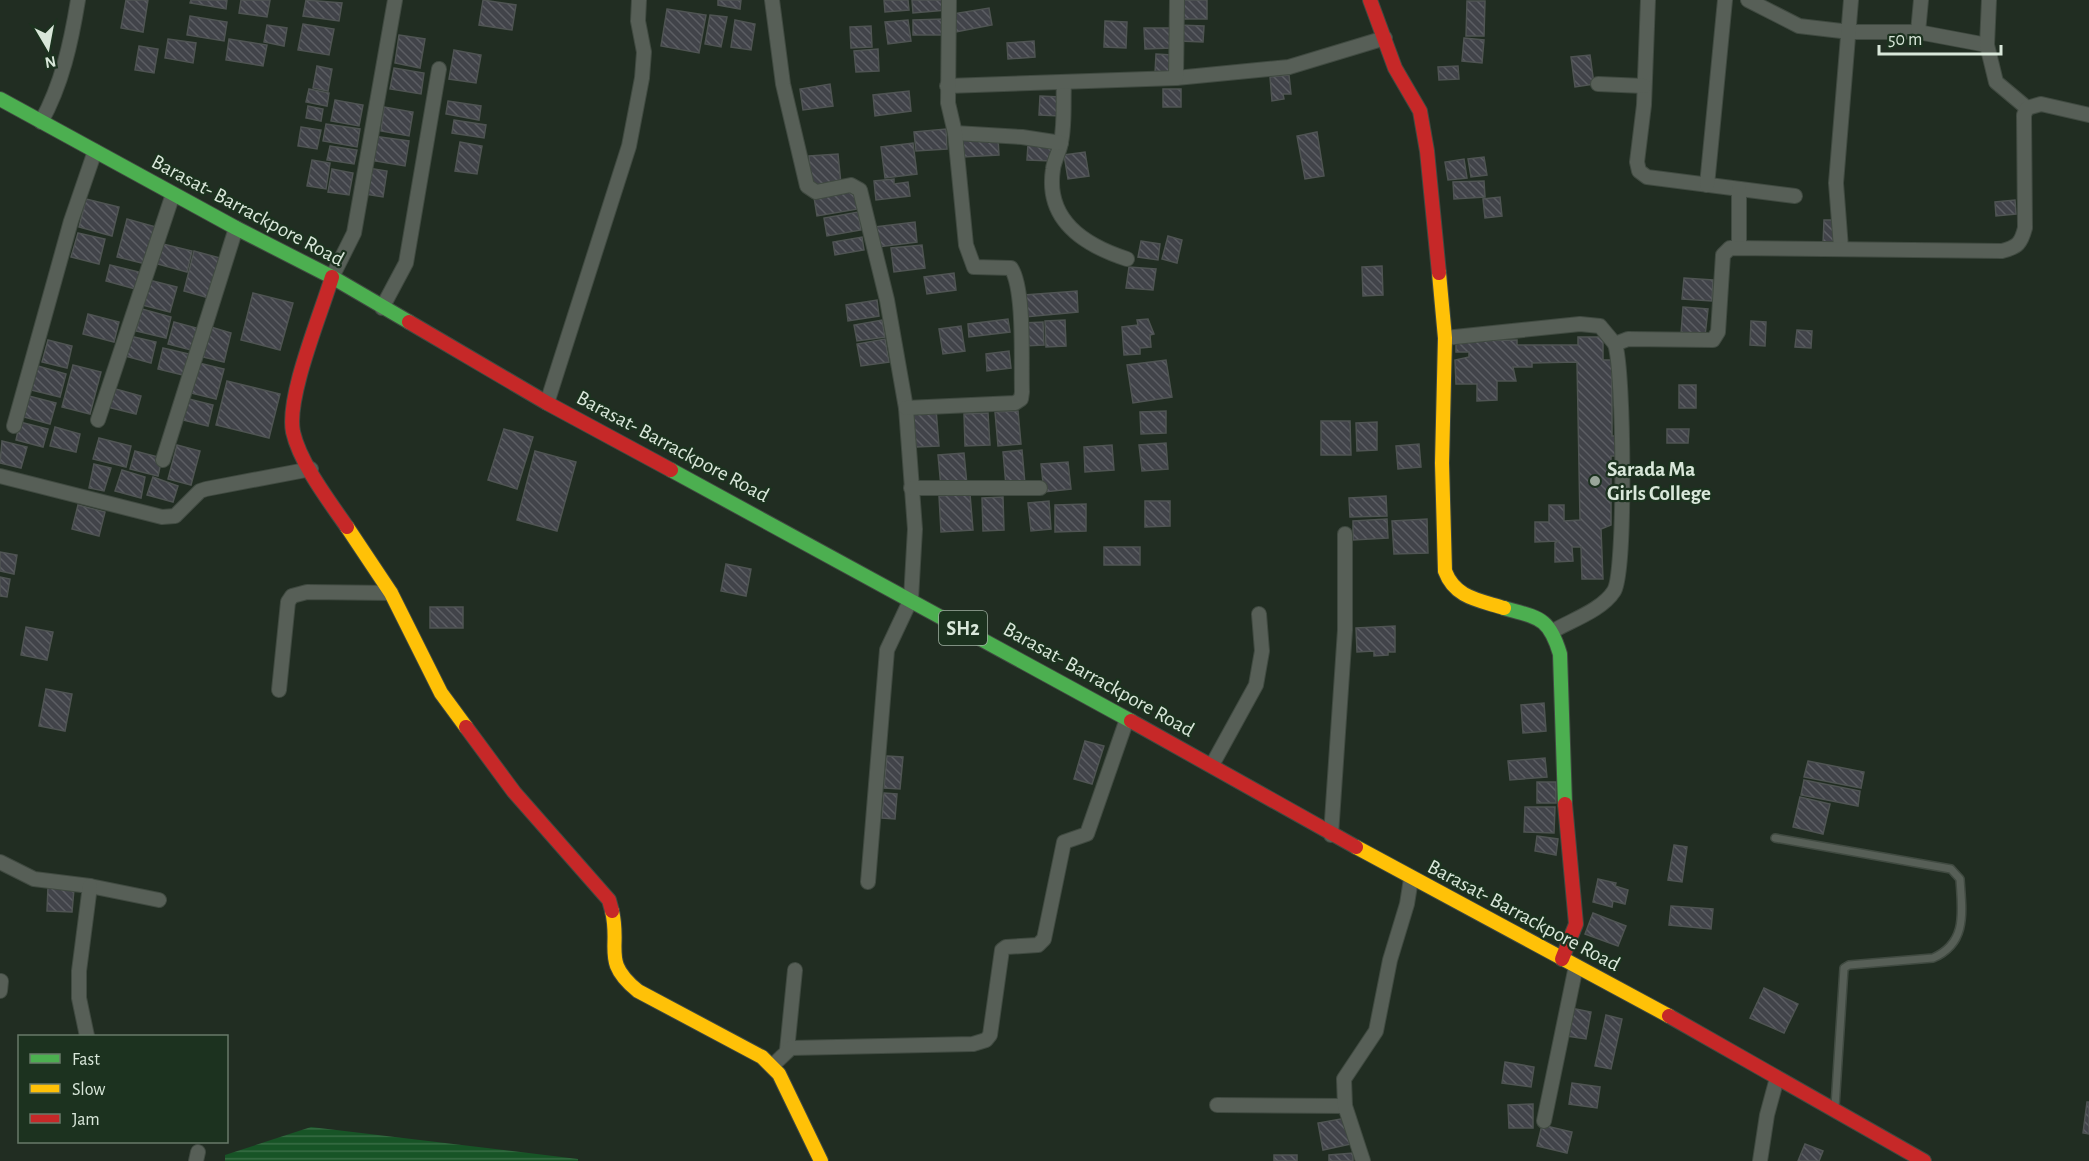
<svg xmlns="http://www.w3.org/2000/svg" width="2089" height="1161" font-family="'Alegreya Sans',sans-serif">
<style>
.water{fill:url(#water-rules)}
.building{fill:url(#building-back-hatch);stroke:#4f5453;stroke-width:1.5}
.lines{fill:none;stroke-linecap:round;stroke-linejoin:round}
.lane-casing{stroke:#404a41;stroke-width:10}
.street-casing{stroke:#404a41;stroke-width:16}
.fast-casing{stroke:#404a41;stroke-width:16}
.slow-casing{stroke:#404a41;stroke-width:16}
.jam-casing{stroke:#404a41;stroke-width:16}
.lane{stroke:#575f57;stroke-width:7}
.street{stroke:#575f57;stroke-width:14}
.fast{stroke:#4caf50;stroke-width:14}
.slow{stroke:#ffc107;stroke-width:14}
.jam{stroke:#c62828;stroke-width:14}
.poi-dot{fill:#99a69a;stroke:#1c321f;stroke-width:2}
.labels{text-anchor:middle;stroke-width:4.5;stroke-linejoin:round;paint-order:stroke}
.shield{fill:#1c321f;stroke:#a0b1a2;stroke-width:1.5}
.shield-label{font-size:20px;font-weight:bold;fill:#d9e7da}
.street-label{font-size:21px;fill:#d9e7da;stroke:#1c321f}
.poi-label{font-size:21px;font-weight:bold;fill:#d9e7da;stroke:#1c321f;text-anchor:start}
</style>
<defs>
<pattern id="water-rules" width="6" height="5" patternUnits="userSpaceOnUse" patternTransform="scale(1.5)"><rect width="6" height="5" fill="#175426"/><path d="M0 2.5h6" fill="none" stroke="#386d45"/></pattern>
<pattern id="building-back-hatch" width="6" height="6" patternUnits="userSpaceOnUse" patternTransform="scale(1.5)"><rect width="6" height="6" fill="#414349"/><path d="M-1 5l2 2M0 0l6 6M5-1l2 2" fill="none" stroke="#5c5e63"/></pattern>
</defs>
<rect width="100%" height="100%" fill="#212d22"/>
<!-- water -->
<polygon class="water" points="311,1127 578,1159 578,1161 225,1161 225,1155"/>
<!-- building -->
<g class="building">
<polygon points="126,0 148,0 143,32 121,28"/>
<polygon points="191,0 227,0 226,9 190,3"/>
<polygon points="241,0 270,0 267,17 239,13"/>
<polygon points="306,0 342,3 339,21 303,16"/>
<polygon points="483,0 516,5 512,30 479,25"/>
<polygon points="718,0 741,0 740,9 718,5"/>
<polygon points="884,0 908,0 909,10 885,12"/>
<polygon points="912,0 946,0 947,10 913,13"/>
<rect x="1181" y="0" width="26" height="19"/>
<polygon points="1467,1 1485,1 1484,36 1466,36"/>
<polygon points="989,8 992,25 955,32 952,14"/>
<polygon points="667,9 706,15 699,53 661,46"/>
<polygon points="710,15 727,17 721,47 705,44"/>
<polygon points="190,16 227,22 224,41 187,35"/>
<polygon points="944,19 944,35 913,35 913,20"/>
<polygon points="735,20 755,24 751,50 731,47"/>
<polygon points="908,20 911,41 888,44 885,22"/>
<polygon points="1105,21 1127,22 1126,48 1104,47"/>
<polygon points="303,24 334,29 329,55 298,50"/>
<polygon points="267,25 287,28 284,46 264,42"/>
<polygon points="1178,25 1204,26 1203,42 1178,41"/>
<polygon points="871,26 872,47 851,48 850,27"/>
<polygon points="1144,28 1171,28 1172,48 1145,49"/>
<polygon points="399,35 425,39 420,68 395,63"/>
<polygon points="1464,38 1484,40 1482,63 1462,61"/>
<polygon points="168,39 196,43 193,63 165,58"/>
<polygon points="229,39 267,45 263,66 226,60"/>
<polygon points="1034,41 1035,57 1008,59 1007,43"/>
<polygon points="139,46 158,49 154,73 135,70"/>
<polygon points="878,49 879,71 856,72 854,51"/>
<polygon points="454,50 481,55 476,83 449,79"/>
<polygon points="1156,54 1172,55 1171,74 1155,73"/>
<polygon points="1590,55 1594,84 1575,87 1571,57"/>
<polygon points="317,66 332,69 328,91 313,88"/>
<polygon points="1458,66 1459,79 1439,80 1438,67"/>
<polygon points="394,68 424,73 421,94 390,89"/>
<polygon points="1289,75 1291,94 1283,94 1284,99 1272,101 1270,77"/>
<polygon points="830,84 833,106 803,110 800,89"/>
<polygon points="309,89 329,93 327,106 306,102"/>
<rect x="1163" y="89" width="18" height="18"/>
<polygon points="909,91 911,111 875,116 873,95"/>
<polygon points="1040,96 1061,97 1060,116 1039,115"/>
<polygon points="335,100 363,105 359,126 331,121"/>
<polygon points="448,101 481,106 479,120 446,114"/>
<polygon points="308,106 323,109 321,121 306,118"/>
<polygon points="384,107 413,112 409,136 381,131"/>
<polygon points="454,120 486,125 484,138 452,133"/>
<polygon points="326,124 360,129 357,147 323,141"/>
<polygon points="301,127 321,130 317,149 298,146"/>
<polygon points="946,129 947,149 916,151 914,132"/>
<polygon points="1317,132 1324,176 1305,179 1297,136"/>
<polygon points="373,136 409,141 405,166 369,160"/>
<polygon points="998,138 999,155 963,157 962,140"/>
<polygon points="460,142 482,146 477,174 455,171"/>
<polygon points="913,143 917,174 885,178 881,147"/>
<polygon points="1028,144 1053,146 1052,161 1027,160"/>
<polygon points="330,146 357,150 354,164 327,160"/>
<polygon points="1085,152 1089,176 1068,179 1064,155"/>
<polygon points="838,154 841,184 811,187 809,156"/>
<polygon points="1484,157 1487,175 1471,177 1468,159"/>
<polygon points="1464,159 1467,178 1448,180 1445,162"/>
<polygon points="312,160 330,163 326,189 307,186"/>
<polygon points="368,168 387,171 383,197 364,194"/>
<polygon points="332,169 353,173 349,195 328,192"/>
<polygon points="894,179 894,184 908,182 910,196 876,200 874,181"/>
<polygon points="1484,181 1485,197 1454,199 1453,182"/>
<polygon points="855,190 858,209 817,216 814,197"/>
<polygon points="1500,197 1502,216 1485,218 1483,199"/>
<polygon points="86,199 119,207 112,236 79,227"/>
<polygon points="2015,200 2016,214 1996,216 1995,202"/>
<polygon points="858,212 861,230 827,236 824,218"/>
<polygon points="127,219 156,227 146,264 117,257"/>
<polygon points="1824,220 1837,220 1836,244 1823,244"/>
<polygon points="915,222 917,242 878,247 875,227"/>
<polygon points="78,233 105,239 99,264 71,257"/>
<polygon points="1168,236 1182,240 1177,263 1162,259"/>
<polygon points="862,237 864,250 835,255 833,242"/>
<polygon points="1141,241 1160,244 1158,260 1138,257"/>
<polygon points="159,243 192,251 187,272 154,263"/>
<polygon points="922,245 925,268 894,272 891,248"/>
<polygon points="194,251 220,258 209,298 184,291"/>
<polygon points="110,265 143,273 139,290 106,281"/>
<polygon points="1382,266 1383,295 1363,296 1362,267"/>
<polygon points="1129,267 1156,269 1153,290 1126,288"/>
<polygon points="954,273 956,290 927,294 924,277"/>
<polygon points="1684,278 1713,280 1712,301 1682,299"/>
<polygon points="149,280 177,287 170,312 142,305"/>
<polygon points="1077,291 1078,312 1025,317 1024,295"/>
<polygon points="253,293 293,303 280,350 241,340"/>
<polygon points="877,300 879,316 848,321 846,305"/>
<polygon points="1683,307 1708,309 1705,336 1681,334"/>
<polygon points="142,309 171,317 166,338 136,331"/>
<polygon points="88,314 119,322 114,342 83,334"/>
<polygon points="1008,319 1010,332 969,337 968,324"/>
<polygon points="1148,319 1154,334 1150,335 1151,347 1140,348 1140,354 1124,355 1122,327 1138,325 1137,320"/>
<polygon points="882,320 885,337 857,341 854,325"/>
<polygon points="1065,320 1066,346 1046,347 1045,321"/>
<polygon points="1751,321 1766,322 1765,346 1750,345"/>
<polygon points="174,322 200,329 195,351 168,344"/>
<polygon points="1043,322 1044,345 1024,346 1022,323"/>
<polygon points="961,326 965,351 943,354 939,329"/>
<polygon points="211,327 231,333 224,362 203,357"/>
<polygon points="1797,330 1812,331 1811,348 1795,347"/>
<polygon points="130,336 156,342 151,363 125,356"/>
<polygon points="1578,337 1603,337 1603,360 1612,360 1612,436 1617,436 1617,456 1611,456 1611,525 1601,529 1603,579 1582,579 1581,547 1572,547 1573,561 1555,562 1555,543 1558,541 1535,542 1535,522 1549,522 1549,505 1564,505 1564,521 1580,520 1577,362 1532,363 1532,367 1513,367 1516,381 1497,381 1497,400 1477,401 1477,384 1456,384 1455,360 1469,357 1469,352 1456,352 1456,341 1517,340 1517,345 1578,345"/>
<polygon points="885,339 889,362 861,366 857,344"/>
<polygon points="48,340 72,346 67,368 42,362"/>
<polygon points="163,348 189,354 183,375 158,369"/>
<polygon points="1009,351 1011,368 987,371 986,354"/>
<polygon points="1166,360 1172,397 1133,403 1127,365"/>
<polygon points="199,363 224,369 216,399 191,393"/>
<polygon points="73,365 101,372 90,414 62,407"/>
<polygon points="38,366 66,374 60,397 31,390"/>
<polygon points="227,381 280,394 269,438 216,425"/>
<rect x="1679" y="385" width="17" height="23"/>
<polygon points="112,388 141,396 136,414 107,407"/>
<polygon points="29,396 56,403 50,424 24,417"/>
<polygon points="189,399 213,405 208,426 183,420"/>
<polygon points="936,409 939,446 916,447 913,410"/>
<polygon points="1018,411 1021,444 998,446 995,412"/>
<polygon points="1166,411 1166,433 1141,434 1140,412"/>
<polygon points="988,413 990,445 965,446 964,414"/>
<polygon points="1321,421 1350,421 1351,455 1321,455"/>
<polygon points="20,422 48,429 43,447 16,440"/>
<polygon points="1377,422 1377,450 1357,451 1356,423"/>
<polygon points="55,427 80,434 76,452 50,446"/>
<polygon points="504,429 533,437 517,489 488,480"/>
<polygon points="1667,429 1689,429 1688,443 1667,443"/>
<polygon points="99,438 131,446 126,467 93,459"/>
<polygon points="2,441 27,447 21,468 0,463"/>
<polygon points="1166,443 1168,469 1142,471 1139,445"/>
<polygon points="1419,444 1421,467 1398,469 1396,446"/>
<polygon points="177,445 200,451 191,485 168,479"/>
<polygon points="1112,445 1114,470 1085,472 1084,447"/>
<polygon points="1022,450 1025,484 1006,486 1003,452"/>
<polygon points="135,451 162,458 158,476 130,469"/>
<polygon points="535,451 576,462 557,531 517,520"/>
<polygon points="964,453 967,485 941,487 938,455"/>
<polygon points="1068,462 1071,489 1044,492 1041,464"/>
<polygon points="94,464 111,468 104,491 89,488"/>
<polygon points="122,470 145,477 141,498 115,491"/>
<polygon points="153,477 178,486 173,502 147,495"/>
<polygon points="970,494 973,530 941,532 939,496"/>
<polygon points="1386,496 1387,516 1350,517 1349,498"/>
<polygon points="1003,497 1004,530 983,531 982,498"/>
<polygon points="1049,501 1051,529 1031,531 1028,503"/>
<polygon points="1145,501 1170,501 1170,526 1145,527"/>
<polygon points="1086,504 1086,531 1055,532 1055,505"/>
<polygon points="78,505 105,512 99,536 72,529"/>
<polygon points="1387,519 1388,538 1353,540 1353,521"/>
<polygon points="1427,519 1428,553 1394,554 1392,521"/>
<rect x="1104" y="547" width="36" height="18"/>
<polygon points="0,552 17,555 14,574 0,571"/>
<polygon points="726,564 751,569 746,596 721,591"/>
<polygon points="0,577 10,579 7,597 0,596"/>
<rect x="430" y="607" width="33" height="21"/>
<polygon points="1395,626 1395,652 1388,652 1388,655 1374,656 1374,651 1357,652 1356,628"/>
<polygon points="26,627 53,632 47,660 21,655"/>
<polygon points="46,689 72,694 65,731 39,726"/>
<polygon points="1544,703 1546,731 1523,733 1521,705"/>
<polygon points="1085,741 1104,746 1092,784 1074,779"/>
<polygon points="887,756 903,757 900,789 884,788"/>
<polygon points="1545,758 1547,777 1510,780 1508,761"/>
<polygon points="1808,761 1864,772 1861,788 1804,777"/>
<polygon points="1804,780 1860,791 1858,806 1801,795"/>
<rect x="1537" y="782" width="19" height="21"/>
<polygon points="884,793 897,794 895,819 882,818"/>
<polygon points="1800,797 1830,804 1823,834 1793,827"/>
<polygon points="1525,807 1555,807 1554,833 1524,832"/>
<polygon points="1537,836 1558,839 1556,855 1535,851"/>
<polygon points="1674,845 1687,847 1682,882 1668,880"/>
<polygon points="1598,879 1616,883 1615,886 1628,890 1625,904 1613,901 1612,907 1593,902"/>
<polygon points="48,887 74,889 72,912 47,911"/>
<polygon points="1671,906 1713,909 1711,929 1669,925"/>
<polygon points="1593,913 1626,926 1618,946 1585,934"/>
<polygon points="1764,988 1798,1004 1784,1033 1750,1018"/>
<polygon points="1571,1008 1591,1012 1586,1039 1567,1036"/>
<polygon points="1606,1015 1622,1019 1611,1069 1595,1066"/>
<polygon points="1505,1062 1534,1067 1531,1087 1502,1083"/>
<polygon points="1572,1083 1600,1087 1597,1108 1569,1104"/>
<polygon points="2087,1102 2089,1102 2089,1134 2083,1133"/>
<polygon points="1533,1104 1533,1128 1509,1128 1508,1105"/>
<polygon points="1346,1118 1351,1144 1323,1150 1318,1123"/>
<polygon points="1542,1125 1572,1132 1567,1153 1537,1146"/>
<polygon points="1805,1144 1823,1151 1819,1161 1798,1161"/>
<polygon points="1353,1153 1353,1161 1329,1161 1329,1155"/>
<rect x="1274" y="1155" width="23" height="6"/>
</g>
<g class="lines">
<!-- lane casing -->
<g class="lane-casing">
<path id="lane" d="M1775,838L1951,869L1960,879C1962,911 1968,943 1933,958L1849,965L1844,968L1835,1107"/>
</g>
<!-- street casing -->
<g class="street-casing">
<g id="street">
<polyline points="772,0 783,84 807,186 816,192 851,185 860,190 887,300 906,408 915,529 911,599 887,650 868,882"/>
<polyline points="1648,0 1644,105 1637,162 1639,171 1647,177 1795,196"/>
<polyline points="1748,0 1799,26 1850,32 1918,32 1987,45"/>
<polyline points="1989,0 1987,45 1996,82 2027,108"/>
<polyline points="1918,32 1921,0"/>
<polyline points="1176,78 1289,67 1385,38"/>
<path d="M1064,82C1063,102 1065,123 1061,142C1060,151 1054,160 1053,169C1045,220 1084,245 1127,259"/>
<polyline points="1598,84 1644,86"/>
<polyline points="947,86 1176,78 1177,0"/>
<path d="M41,122C62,84 71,43 78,0"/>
<polyline points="955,133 1022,137 1061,143"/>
<polyline points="1707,185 1725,0"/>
<polyline points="1739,247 1739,189"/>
<polyline points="1841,248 1836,183 1851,0"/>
<polyline points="332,277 354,233 395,0"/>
<polyline points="382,308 406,263 439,69"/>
<polyline points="1445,338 1580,324 1600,326 1615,344"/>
<polyline points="547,403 629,146 642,78 644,52 638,21 639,0"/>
<path d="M906,408L1015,403L1021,399L1022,392C1021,363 1025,289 1011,268L974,267L966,245L955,133L948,103L949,0"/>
<polyline points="98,420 173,194"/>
<polyline points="14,426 71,221 95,151"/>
<polyline points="163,460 236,228"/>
<polyline points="0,476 162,517 175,516 200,491 206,489 311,469"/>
<polyline points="911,488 1040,488"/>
<path d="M1553,631C1572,620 1602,610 1614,591C1626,572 1624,370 1615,344L1628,339L1713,340L1718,332L1723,255L1730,248L2002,251C2018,247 2021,243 2025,228L2024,115L2027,108L2041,104L2089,115"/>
<polyline points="279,690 288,602 292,596 307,592 391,593"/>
<polyline points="1212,765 1256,685 1262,651 1259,614"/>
<polyline points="1331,835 1345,630 1345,534"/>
<polyline points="0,862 34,879 90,886 159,900"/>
<polyline points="0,991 1,981"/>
<polyline points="87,1036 79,998 79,971 90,886"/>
<polyline points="787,1050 795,970"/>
<polyline points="772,1066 791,1048 973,1044 986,1040 990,1035 1002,950 1006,947 1038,945 1044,939 1064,842 1087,834 1127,719"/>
<polyline points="1217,1105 1345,1106"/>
<polyline points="1544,1121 1576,966"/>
<polyline points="196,1161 198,1152"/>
<polyline points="1363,1161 1345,1106 1344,1079 1376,1031 1390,960 1407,904 1411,879"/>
<polyline points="1760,1161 1767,1115 1777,1078"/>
</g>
</g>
<!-- fast casing -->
<g class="fast-casing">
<g id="fast">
<polyline points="0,99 236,228 332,277 409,322"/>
<polyline points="671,470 1131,721"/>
<path d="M1504,608C1539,618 1549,617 1560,654L1565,804"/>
</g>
</g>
<!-- slow casing -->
<g class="slow-casing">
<g id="slow">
<path d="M1439,273L1445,338L1442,463L1445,571C1455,598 1479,600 1504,608"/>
<polyline points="347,527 391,593 441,693 466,727"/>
<polyline points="1356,847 1669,1016"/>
<path d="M612,911C621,949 601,961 638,991L762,1057L779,1074L821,1161"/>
</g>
</g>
<!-- jam casing -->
<g class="jam-casing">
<g id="jam">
<polyline points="1370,0 1395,68 1420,111 1427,151 1439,273"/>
<path d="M332,277C321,314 286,397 293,432C300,463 329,501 347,527"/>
<polyline points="409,322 547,403 671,470"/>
<polyline points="1131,721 1356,847"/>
<polyline points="466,727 514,792 609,900 612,911"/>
<polyline points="1562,959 1576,924 1565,804"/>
<polyline points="1669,1016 1924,1161"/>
</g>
</g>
<!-- lane -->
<use href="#lane" class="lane"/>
<!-- street -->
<use href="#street" class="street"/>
<!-- fast -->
<use href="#fast" class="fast"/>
<!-- slow -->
<use href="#slow" class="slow"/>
<!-- jam -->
<use href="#jam" class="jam"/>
</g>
<!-- markers -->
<circle class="poi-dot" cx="1595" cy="481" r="6"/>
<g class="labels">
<!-- shield labels -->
<rect class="shield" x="939" y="611" width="48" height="34" rx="4.5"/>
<g class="shield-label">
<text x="963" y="635">SH2</text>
</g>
<!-- street labels -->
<g class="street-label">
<text transform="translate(248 210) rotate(28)" y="7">Barasat- Barrackpore Road</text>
<text transform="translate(673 446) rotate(28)" y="7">Barasat- Barrackpore Road</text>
<text transform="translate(1099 679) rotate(29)" y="7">Barasat- Barrackpore Road</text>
<text transform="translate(1524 915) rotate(28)" y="7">Barasat- Barrackpore Road</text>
</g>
<!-- poi labels -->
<g class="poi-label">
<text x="1607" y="476">Sarada Ma<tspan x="1607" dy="24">Girls College</tspan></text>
</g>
</g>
<!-- legend -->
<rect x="18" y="1035" width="210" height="108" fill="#1c321f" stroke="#687a6a" stroke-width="1.5"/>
<rect x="30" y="1054" width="30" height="9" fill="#4caf50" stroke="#687a6a" stroke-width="1.5"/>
<text x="72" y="1065" font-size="18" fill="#d9e7da">Fast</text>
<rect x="30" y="1084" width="30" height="9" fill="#ffc107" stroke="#687a6a" stroke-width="1.5"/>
<text x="72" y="1095" font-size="18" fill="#d9e7da">Slow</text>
<rect x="30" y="1114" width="30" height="9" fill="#c62828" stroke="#687a6a" stroke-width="1.5"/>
<text x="72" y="1125" font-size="18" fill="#d9e7da">Jam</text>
<!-- north arrow -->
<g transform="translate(48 48) rotate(170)" stroke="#1c321f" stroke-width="4.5" paint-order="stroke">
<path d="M0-4.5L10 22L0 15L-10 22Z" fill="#d9e7da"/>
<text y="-9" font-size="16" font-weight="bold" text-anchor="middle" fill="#d9e7da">N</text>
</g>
<!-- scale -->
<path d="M1879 45v9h122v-9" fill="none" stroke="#d9e7da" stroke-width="3"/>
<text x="1888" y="45" font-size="18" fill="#d9e7da" stroke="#1c321f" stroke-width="4.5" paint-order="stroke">50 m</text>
</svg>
